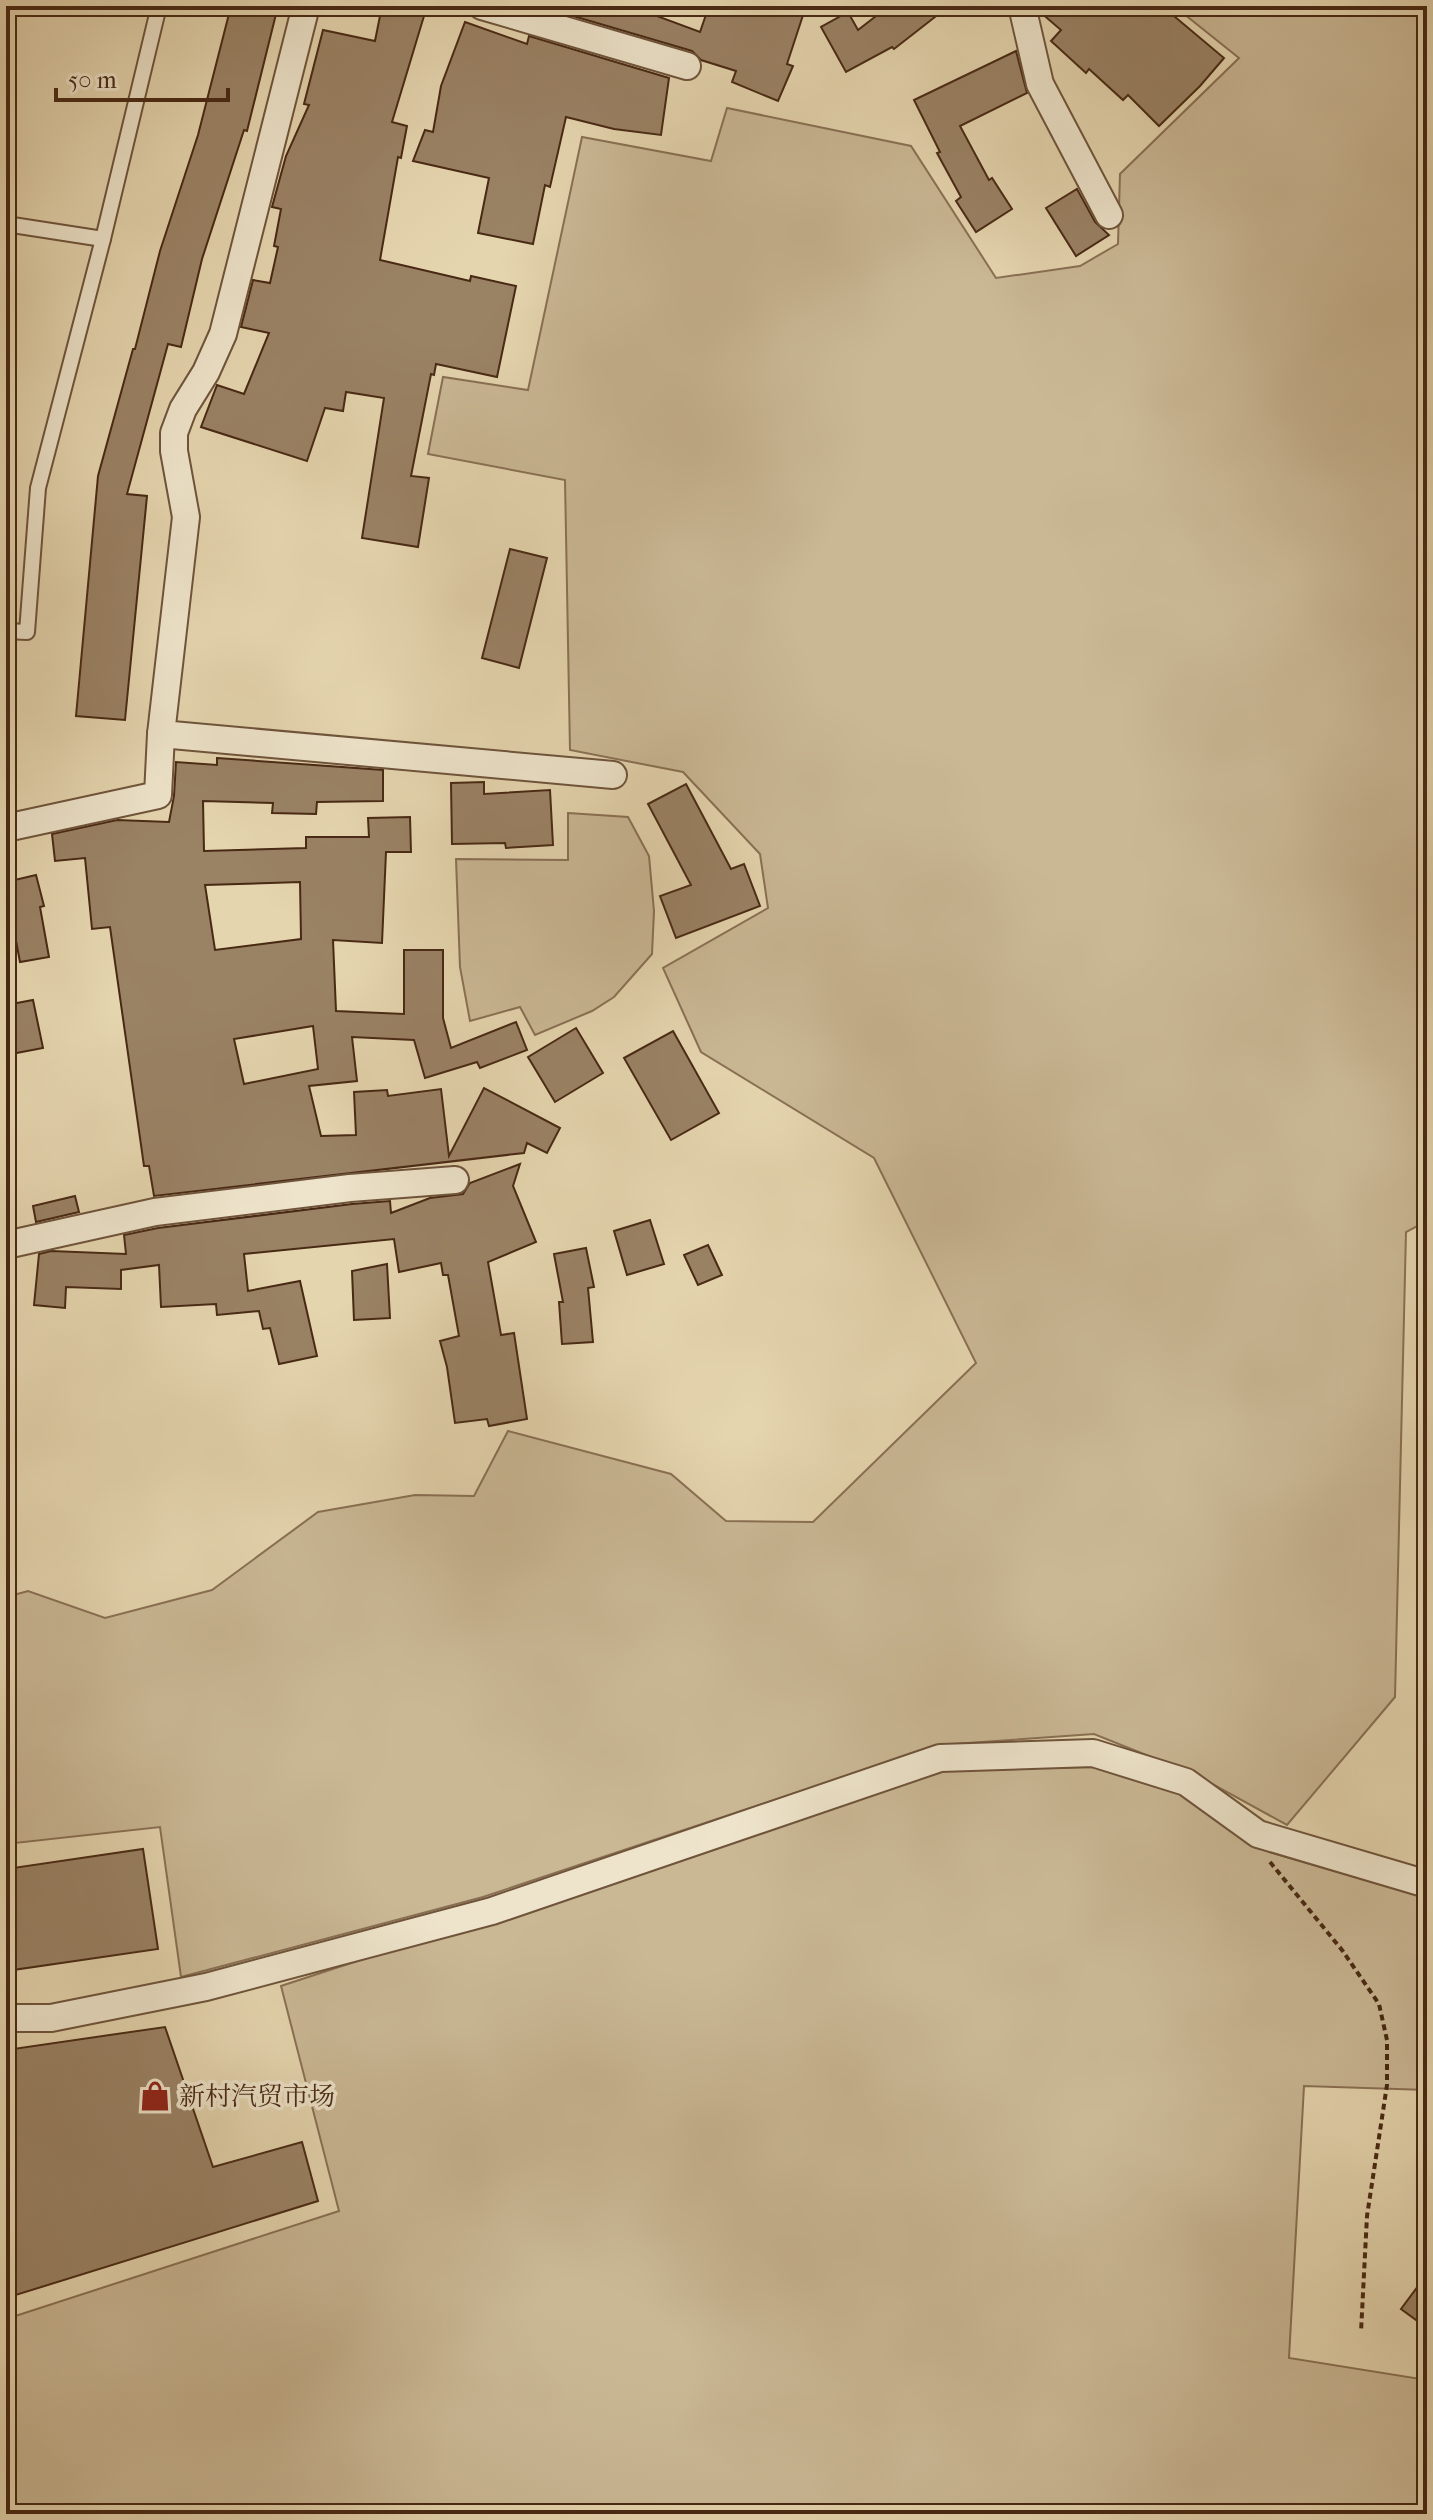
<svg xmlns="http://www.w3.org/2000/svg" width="1433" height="2520" font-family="'IM FELL French Canon','Noto Serif SC',serif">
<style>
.green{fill:#cab895;stroke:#897054;stroke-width:2}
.building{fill:#9a8265;stroke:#482914;stroke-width:2;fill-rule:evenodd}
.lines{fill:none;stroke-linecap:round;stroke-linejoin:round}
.service-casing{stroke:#6f543b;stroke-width:18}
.minor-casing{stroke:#6f543b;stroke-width:30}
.path{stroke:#482914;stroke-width:4;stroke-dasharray:6 4;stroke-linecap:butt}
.service{stroke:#eee4cb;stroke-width:14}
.minor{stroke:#eee4cb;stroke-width:26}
.labels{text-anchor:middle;stroke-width:7;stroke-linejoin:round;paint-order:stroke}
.poi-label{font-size:26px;fill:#482914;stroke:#eee4cb;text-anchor:start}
</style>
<rect width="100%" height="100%" fill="#e5d5af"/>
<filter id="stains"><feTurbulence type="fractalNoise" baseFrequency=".0025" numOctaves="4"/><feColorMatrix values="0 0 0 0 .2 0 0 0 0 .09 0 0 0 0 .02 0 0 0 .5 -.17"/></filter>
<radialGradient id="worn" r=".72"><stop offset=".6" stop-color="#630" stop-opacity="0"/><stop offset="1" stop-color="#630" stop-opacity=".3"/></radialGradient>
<!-- green -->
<g class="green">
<polygon points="1174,6 1427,6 1427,1221 1406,1232 1395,1697 1287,1825 1196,1775 1094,1734 939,1745 483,1897 181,1977 160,1827 6,1844 6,1597 28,1591 105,1618 212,1590 318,1512 415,1495 474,1496 508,1431 671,1474 726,1521 813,1522 976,1363 874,1158 701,1052 663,968 768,908 760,854 683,772 570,750 565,480 428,454 443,377 528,390 582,137 711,161 727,108 911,146 996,278 1080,266 1118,244 1120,174 1239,58"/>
<polygon points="568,813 628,817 649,856 654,911 652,954 614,997 592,1011 535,1035 520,1007 470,1021 460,967 456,859 568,860"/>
<polygon points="1094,1767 1186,1792 1269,1852 1427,1898 1427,1995 1423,2002 1427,2006 1427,2090 1304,2086 1289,2358 1427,2380 1427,2514 6,2514 6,2319 339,2211 281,1986 939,1770"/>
</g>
<!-- building -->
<g class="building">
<polygon points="231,6 278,6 247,131 244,130 202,259 181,347 168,344 127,494 147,496 125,720 76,716 98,476 133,349 135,349 160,251 198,135"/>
<polygon points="382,6 427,6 392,122 407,126 401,158 398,157 380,260 470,281 471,276 516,286 497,377 436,364 434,375 431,374 411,476 429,478 418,547 362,538 384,398 346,392 343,411 325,408 307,461 201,427 217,385 244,394 269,333 241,327 253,280 270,283 278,247 274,246 281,209 272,207 286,156 309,105 304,104 323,30 375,41"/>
<polygon points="539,6 657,6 654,15 700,32 709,6 806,6 787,64 793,66 778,101 732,82 736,71 701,60 692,51"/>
<polygon points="889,6 949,6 894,49 892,47 846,72 821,27 848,12 858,30"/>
<polygon points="1038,6 1162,6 1224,58 1200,86 1159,126 1128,95 1123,100 1089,69 1086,73 1051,41 1061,30 1040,12"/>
<polygon points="465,22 527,44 529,36 669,78 661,135 614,129 566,117 550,187 545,185 533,244 478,233 489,178 413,161 425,130 433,132 441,86"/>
<polygon points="1016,51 1027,93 960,126 989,180 992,178 1012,209 976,232 956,201 961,197 937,153 940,152 914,100"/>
<polygon points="1077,189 1095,222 1109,235 1076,256 1046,208"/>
<polygon points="510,549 547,558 519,668 482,658"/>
<path d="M217,758L383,770V801L317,802L316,814L272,813L273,803L203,801L204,851L306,848V837H369L368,818L410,817L411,852H386L382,943L333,940L336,1011L404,1014V950H443V1018L451,1048L516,1022L527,1050L480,1068L477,1062L425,1078L414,1040L352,1037L357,1081L309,1086L321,1136L356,1135L354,1092L387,1090L388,1096L441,1089L449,1156L484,1088L560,1128L547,1153L527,1143L524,1153L154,1196L149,1166H144L110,927L92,929L85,858L55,861L52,834L117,820L169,822L174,796L176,762L217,765ZM300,882L301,939L215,950L205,885ZM313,1026L318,1069L244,1084L234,1039Z"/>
<polygon points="484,782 484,794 550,790 553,845 506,848 505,843 452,844 451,783"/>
<polygon points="686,784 731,869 744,864 760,906 676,938 660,896 691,885 648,804"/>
<polygon points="36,875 44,906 40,907 49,957 20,962 11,914 6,915 6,882"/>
<polygon points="33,1000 43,1048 6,1055 6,1005"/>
<polygon points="576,1028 603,1073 555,1102 528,1057"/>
<polygon points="673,1031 719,1113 671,1140 624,1058"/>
<polygon points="520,1164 513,1186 536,1242 488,1262 501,1335 514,1333 527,1419 489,1426 487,1419 455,1423 447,1367 440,1341 459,1336 448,1275 443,1275 441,1263 399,1272 394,1239 244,1254 248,1291 300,1281 317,1356 279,1364 270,1328 263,1329 259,1311 217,1315 216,1304 161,1307 159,1265 121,1270 121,1289 66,1287 65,1308 34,1305 39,1254 51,1251 126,1254 124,1235 158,1228 352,1204 390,1201 391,1213 430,1198 463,1194 470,1183"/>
<polygon points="75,1196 79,1212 36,1222 33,1206"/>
<polygon points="650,1220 664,1264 627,1275 614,1231"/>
<polygon points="708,1245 722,1275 698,1285 684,1255"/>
<polygon points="586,1248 594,1287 588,1288 593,1342 562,1344 559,1302 563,1302 554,1254"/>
<polygon points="387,1264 390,1318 354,1320 352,1271"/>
<polygon points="143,1849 158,1949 6,1971 6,1869"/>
<polygon points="165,2027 213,2167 302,2142 318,2201 6,2298 6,2050"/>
<polygon points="1427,2274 1427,2328 1401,2309"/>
</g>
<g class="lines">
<!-- service casing -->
<g class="service-casing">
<g id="service">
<polyline points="6,224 103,239"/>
<polyline points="6,631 27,632 38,488 103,239 159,6"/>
</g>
</g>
<!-- minor casing -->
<g class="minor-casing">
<g id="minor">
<polyline points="306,6 223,334 206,372 183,409 174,433 174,451 186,517 161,734 613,775"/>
<polyline points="482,6 687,66"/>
<polyline points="1022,6 1040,84 1109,215"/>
<polyline points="6,828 158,795 161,734"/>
<polyline points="6,1245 155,1212 350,1188 455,1180"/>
<polyline points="6,2018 51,2018 206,1987 492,1911 940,1758 1093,1753 1186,1782 1258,1834 1427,1884"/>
</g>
</g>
<!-- path -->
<polyline class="path" points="1270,1862 1342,1950 1379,2004 1387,2040 1387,2085 1367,2216 1361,2332"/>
<!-- service -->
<use href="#service" class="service"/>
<!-- minor -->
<use href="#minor" class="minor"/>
</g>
<!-- icons -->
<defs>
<g id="shop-bare" transform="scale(2.4)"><path d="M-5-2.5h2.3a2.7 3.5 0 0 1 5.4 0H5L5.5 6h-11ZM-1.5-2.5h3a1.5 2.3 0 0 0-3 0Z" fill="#8f2418" stroke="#eee4cb" stroke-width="2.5" paint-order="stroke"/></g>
</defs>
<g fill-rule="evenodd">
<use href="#shop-bare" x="155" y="2096"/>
</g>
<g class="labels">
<!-- poi labels -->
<g class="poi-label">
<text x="179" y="2105">新村汽贸市场</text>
</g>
</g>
<!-- margin -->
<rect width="1433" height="2520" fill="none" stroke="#e5d5af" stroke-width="32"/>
<rect x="8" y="8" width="1417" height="2504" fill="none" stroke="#482914" stroke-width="4"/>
<rect x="16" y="16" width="1401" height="2488" fill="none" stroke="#482914" stroke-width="2"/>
<!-- scale -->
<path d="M56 88v12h172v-12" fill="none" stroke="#482914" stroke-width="4"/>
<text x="68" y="88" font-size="24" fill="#482914" stroke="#eee4cb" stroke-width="6" paint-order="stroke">50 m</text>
<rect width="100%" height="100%" filter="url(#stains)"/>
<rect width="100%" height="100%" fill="url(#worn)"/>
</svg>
